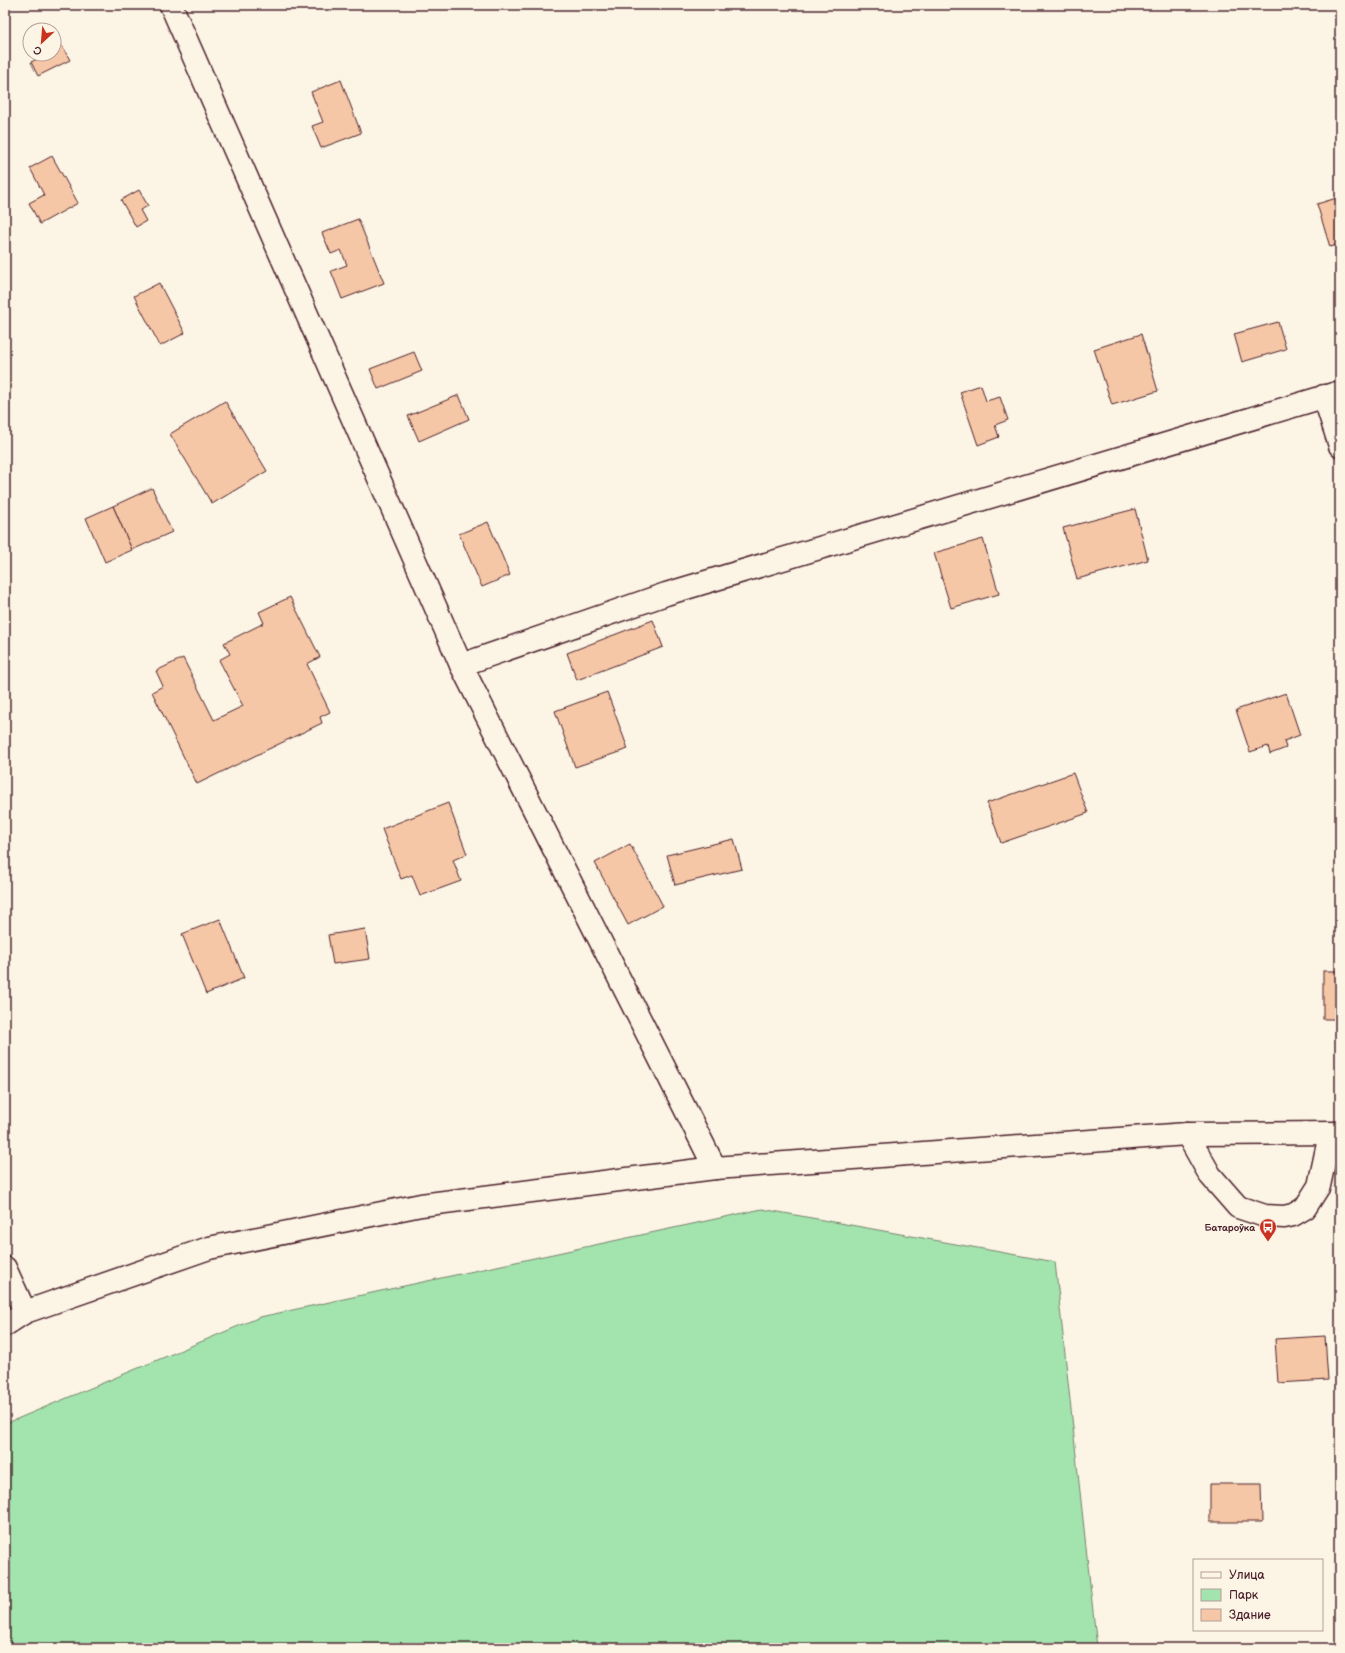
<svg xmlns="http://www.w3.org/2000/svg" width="1345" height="1653" font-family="'Balsamiq Sans',sans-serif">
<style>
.green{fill:#a3e4ae;stroke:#76826c}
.building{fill:#f6c7a6;stroke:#4a1f2b}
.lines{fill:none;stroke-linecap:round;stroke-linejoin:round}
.minor-casing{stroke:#4a1f2b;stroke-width:25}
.minor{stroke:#fcf5e5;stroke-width:22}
.labels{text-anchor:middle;stroke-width:3;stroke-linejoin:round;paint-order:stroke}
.poi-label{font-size:10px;font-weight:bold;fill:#4a1f2b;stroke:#fcf5e5;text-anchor:end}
</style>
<rect width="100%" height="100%" fill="#fcf5e5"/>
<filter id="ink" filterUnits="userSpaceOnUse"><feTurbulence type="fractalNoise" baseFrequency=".025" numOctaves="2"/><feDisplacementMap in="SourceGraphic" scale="8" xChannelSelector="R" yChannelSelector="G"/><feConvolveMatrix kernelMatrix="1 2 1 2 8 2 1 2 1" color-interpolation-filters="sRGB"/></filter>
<g filter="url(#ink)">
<!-- green -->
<polygon class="green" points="762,1209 1055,1262 1097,1648 5,1648 5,1424 260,1317"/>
<!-- building -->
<g class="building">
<polygon points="54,32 70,60 38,76 31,62 37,59 35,54 54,54"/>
<polygon points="341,80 361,133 321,148 312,126 323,122 311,92"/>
<polygon points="52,156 78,203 40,224 29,203 44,195 30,168"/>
<polygon points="139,190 148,206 140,210 146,221 136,227 121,200"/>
<polygon points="1340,197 1340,244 1330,247 1317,204"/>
<polygon points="358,219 384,283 342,299 331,271 347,265 341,250 331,254 322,233"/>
<polygon points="159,283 185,333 160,346 134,296"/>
<polygon points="1278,322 1286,349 1242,362 1234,334"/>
<polygon points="1141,334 1158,391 1112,405 1094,349"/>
<polygon points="414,352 422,371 378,389 370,369"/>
<polygon points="981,385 986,401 1000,397 1008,420 995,425 999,437 978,445 960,392"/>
<polygon points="459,395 469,419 419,441 408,416"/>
<polygon points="225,401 267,471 212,504 170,434"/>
<polygon points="152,488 172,532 132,550 113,506"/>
<polygon points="113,506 132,550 105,562 86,518"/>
<polygon points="1135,509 1148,560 1077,579 1063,528"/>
<polygon points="488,522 510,575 482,587 459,534"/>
<polygon points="983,539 999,594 951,608 934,553"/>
<polygon points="290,597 320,657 307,664 330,712 320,717 322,723 197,784 152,692 163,686 156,671 183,658 214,720 243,706 219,660 230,654 224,643 264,623 259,612"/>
<polygon points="653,620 663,647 577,680 567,653"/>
<polygon points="607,692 628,749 575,767 555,711"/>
<polygon points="1286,693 1300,735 1284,741 1286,748 1270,754 1268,746 1250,752 1236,710"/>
<polygon points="1073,773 1088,813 1001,843 987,803"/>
<polygon points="448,803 467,854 453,860 461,881 420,896 412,875 401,879 382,829"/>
<polygon points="734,839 742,869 675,885 667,855"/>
<polygon points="630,844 663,906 628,925 595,863"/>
<polygon points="220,919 244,978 206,994 182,934"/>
<polygon points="365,929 370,959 333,964 328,935"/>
<rect x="1323" y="971" width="17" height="48"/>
<polygon points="1325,1336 1328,1380 1278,1383 1275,1339"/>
<polygon points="1210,1484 1261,1484 1262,1522 1210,1522"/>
</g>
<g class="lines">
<!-- minor casing -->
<g class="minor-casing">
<g id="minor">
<polyline points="171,5 461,665 715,1168"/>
<polyline points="1324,396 1340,446"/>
<polyline points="461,665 666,594 1340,392"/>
<polyline points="1187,1134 1210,1175 1238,1207 1265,1216 1284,1217 1293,1215 1305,1208 1319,1186 1330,1134"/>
<polyline points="5,1268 25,1312"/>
<polyline points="5,1325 25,1312 209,1248 421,1205 715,1168 1187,1134 1340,1133"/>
</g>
</g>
<!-- minor -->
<use href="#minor" class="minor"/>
</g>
</g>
<!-- icons -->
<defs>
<g id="bus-pin" transform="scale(0.9)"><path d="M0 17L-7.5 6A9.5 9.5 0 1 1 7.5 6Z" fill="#c8321e" stroke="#fcf5e5"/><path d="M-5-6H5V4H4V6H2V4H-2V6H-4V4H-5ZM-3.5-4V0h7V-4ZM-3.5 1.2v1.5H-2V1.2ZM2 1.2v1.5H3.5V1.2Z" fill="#fff"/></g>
</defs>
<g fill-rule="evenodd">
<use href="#bus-pin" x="1268" y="1227"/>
</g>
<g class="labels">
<!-- poi labels -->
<g class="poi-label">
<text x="1255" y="1231">Батароўка</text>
</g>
</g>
<!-- margin -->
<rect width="1345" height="1653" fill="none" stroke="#fcf5e5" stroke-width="20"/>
<rect x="10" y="10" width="1325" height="1633" fill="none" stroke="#4a1f2b" stroke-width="1.5" filter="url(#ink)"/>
<!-- legend -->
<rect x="1193" y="1559" width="130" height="72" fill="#fcf5e5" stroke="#b59f9b"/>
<rect x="1201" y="1572" width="20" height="6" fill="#fcf5e5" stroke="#b59f9b"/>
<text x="1229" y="1579" font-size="12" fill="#4a1f2b">Улица</text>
<rect x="1201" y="1589" width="20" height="12" fill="#a3e4ae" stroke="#b59f9b"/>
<text x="1229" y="1599" font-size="12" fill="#4a1f2b">Парк</text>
<rect x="1201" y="1609" width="20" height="12" fill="#f6c7a6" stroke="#b59f9b"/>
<text x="1229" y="1619" font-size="12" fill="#4a1f2b">Здание</text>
<!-- north arrow -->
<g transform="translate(42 42) rotate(206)"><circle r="19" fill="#fcf5e5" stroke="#b59f9b"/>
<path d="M0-3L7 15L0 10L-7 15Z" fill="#c8321e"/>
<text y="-6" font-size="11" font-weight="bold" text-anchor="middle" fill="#4a1f2b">С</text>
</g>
</svg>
